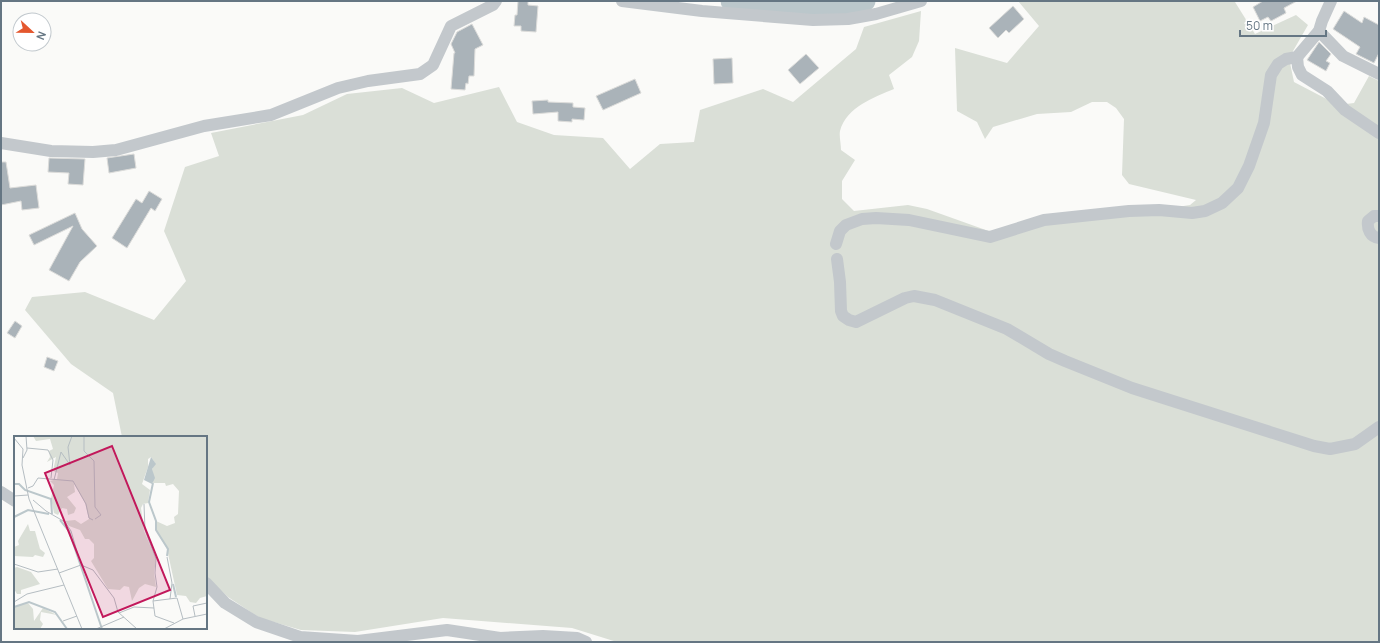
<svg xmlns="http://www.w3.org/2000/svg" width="1380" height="643" font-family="Manrope,sans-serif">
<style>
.green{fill:#dadfd7}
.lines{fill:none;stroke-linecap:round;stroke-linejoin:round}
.river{stroke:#bbc7cb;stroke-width:21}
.building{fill:#aab3b9;stroke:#dcdcda}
.minor{stroke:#c3c8cc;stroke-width:12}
.inset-river{fill:none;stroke:#bbc7cb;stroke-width:2}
.inset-road{fill:none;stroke:#b5bdc2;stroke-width:1}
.view{fill:#c2185b;fill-opacity:0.15;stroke:#c2185b;stroke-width:2}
.inset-edge{fill:none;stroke:#657683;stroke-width:2}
</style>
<rect width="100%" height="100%" fill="#fafaf8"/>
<!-- green -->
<path class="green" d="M1018,1H1232L1235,2L1255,34L1296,15L1308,25L1289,58L1294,82L1338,105L1354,103L1369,76L1379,81V642H617L572,628L443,618L355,632L301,630L260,618L228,597L206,577V437H122L113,393L71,364L25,310L32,297L85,292L154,320L186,281L164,231L185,167L219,156L211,133L303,115L347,94L402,88L434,103L499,87L517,122L554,135L603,138L630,169L660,144L694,142L700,110L763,89L793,102L856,49L864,27L921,11L919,41L912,57L889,75L894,89C875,97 846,107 840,131C839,136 841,144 841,150L855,160L842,181V199L854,211L908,205L927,209L997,234L1059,219L1119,216L1190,205L1196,200L1129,184L1122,175L1124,119L1116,108L1107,102H1092L1071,112L1037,114L993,127L985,139L977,122L957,111L955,48L1007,63L1039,26Z"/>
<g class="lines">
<!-- river -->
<polyline class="river" points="731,1 824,7 865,1"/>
</g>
<!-- building -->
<g class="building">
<polygon points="518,1 528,1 528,5 538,6 536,32 521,31 521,26 514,26 515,15 517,15"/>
<polygon points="1263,1 1297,1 1284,8 1286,13 1271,21 1268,17 1260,21 1253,7"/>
<polygon points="1013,6 1024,19 1009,33 1006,30 998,38 989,28"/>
<polygon points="1344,11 1362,23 1364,17 1379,25 1379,53 1374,63 1356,54 1360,47 1333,29"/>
<polygon points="472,24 483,45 475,49 474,76 469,76 468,84 466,83 465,90 451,89 454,53 455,53 451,44 457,32"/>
<polygon points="1319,42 1331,54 1326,61 1330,63 1326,71 1307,60"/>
<polygon points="806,54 819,68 800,84 788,70"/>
<polygon points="732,58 733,83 714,84 713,59"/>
<polygon points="635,79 641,93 603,110 596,96"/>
<polygon points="548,100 548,102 573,103 573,107 585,108 584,120 572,119 572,122 558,121 558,112 533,114 532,101"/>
<polygon points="134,154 136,168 109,173 107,158"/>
<polygon points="49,158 85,159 83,185 68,184 69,173 48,172"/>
<polygon points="1,162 6,162 10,188 36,185 39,208 22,210 21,201 1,205"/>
<polygon points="149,191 162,199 155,211 151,208 127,248 112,238 136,199 142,203"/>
<polygon points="75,213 82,229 97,246 80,262 69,281 49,270 73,226 34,245 29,235"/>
<polygon points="15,321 22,326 15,338 7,333"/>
<polygon points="47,357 58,361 54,371 44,367"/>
</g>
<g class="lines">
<!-- minor -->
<g class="minor">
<polyline points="622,1 702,11 813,20 848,19 876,14 921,1"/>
<polyline points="1319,31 1343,56 1379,74"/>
<polyline points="1297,57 1298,67 1302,75 1327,91 1345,110 1379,133"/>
<polyline points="1,143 51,151 93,152 116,150 204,126 271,115 338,88 368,81 420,74 433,65 451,26 493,5 496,1"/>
<path d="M1379,216H1374L1368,221C1367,229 1370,237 1379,238"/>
<polyline points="836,244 840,231 846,225 862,219 876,218 909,220 990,237 1044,220 1129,211 1159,210 1192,213 1205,211 1222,203 1238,188 1249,166 1264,123 1271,75 1278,64 1286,59 1297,57 1319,31 1322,21 1331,1"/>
<polyline points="837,259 840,282 841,311 843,316 849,320 856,322 905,298 914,296 935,300 1007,329 1049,354 1065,361 1132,388 1314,446 1330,449 1355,444 1379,427"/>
<polyline points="1,492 15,501"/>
<polyline points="206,583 225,603 256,622 300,637 358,641 447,630 500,638 543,636 577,638 586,642"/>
</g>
</g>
<!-- overview -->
<g transform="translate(14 436)">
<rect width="193" height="193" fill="#fafaf8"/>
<path d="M19,0H193V160L186,162L182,167L176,166L172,160L163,159L153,113L142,94V85L153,90L161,87L160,81L164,78L165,55L159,48L152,50L151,47H139L138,33L141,27L137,21L134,23V31L128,48L136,54L135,60L134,67L129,68L127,72L130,95L142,123L140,137L142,151L131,148L125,152L118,165L115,151L110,150L106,154L94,153L77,125L80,122V108L75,103H71L66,94L55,90L51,85L61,84L67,88L75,83L71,67L60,48L61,56L53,61L62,72L60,77L54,79L53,73L48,72L44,79L40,77L37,62L40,49L36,45L43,43L44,37L39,35L42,21L33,26L36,21L35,15L39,13L36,3L22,5ZM14,88L16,95H21L26,113L31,117L29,121L21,119L19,121L0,120V111L5,109L4,105ZM3,131L17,136L26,148L7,154V158H3L0,153V132ZM14,167L19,173L20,185L29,172L43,179L27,176L26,184L29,188L26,193H0V171Z" fill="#dadfd7"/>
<path d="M137,21L142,28L138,33L141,42L138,48L130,44Z" fill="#bbc7cb"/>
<path class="inset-river" d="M139,47L135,66L142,85V94L154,113L153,120M0,48H5L11,54L37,63L38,78M0,81L14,74L35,78M46,84L55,95L88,193M159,148L162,161M0,171L15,166L41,176L53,193"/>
<path class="inset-road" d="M70,0V15L80,25L81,71L87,79L81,83M0,2L9,13L8,29L15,63L68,193M13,12L34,14L39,24L37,42M9,22L13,14L12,0M40,44L47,16L56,29L54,11L58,0M14,52L19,50L24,42L59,45L72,68L75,82L79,84M0,60L14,59M19,64L32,75L51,86L57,95L67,129L79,134L100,162L104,176L123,193M130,68L131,94L142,123L141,137L143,151L139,165L141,180L160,187M153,121L158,147L156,163M0,128L24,136L44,133M45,137L67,129M139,165L163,162L169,183M0,166L13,158L50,149M105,177L120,171L140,172M181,180L179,170L193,167M49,185L63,180M82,193L110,181M150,193L169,183L193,178"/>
<path class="view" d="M98,10L156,154L89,181L31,37Z"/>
<rect width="193" height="193" class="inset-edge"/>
</g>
<!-- border -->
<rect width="1380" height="643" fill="none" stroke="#657683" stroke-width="4"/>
<!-- north arrow -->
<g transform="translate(32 32) rotate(112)"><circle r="19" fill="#ffffff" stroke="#c1c8cd"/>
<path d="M0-3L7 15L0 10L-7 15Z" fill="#e4572e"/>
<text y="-6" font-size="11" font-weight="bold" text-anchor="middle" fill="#657683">N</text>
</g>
<!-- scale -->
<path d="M1240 30v6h86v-6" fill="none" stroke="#657683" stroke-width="2"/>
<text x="1246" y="30" font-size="12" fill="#657683" stroke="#ffffff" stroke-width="3" paint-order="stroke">50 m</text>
</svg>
